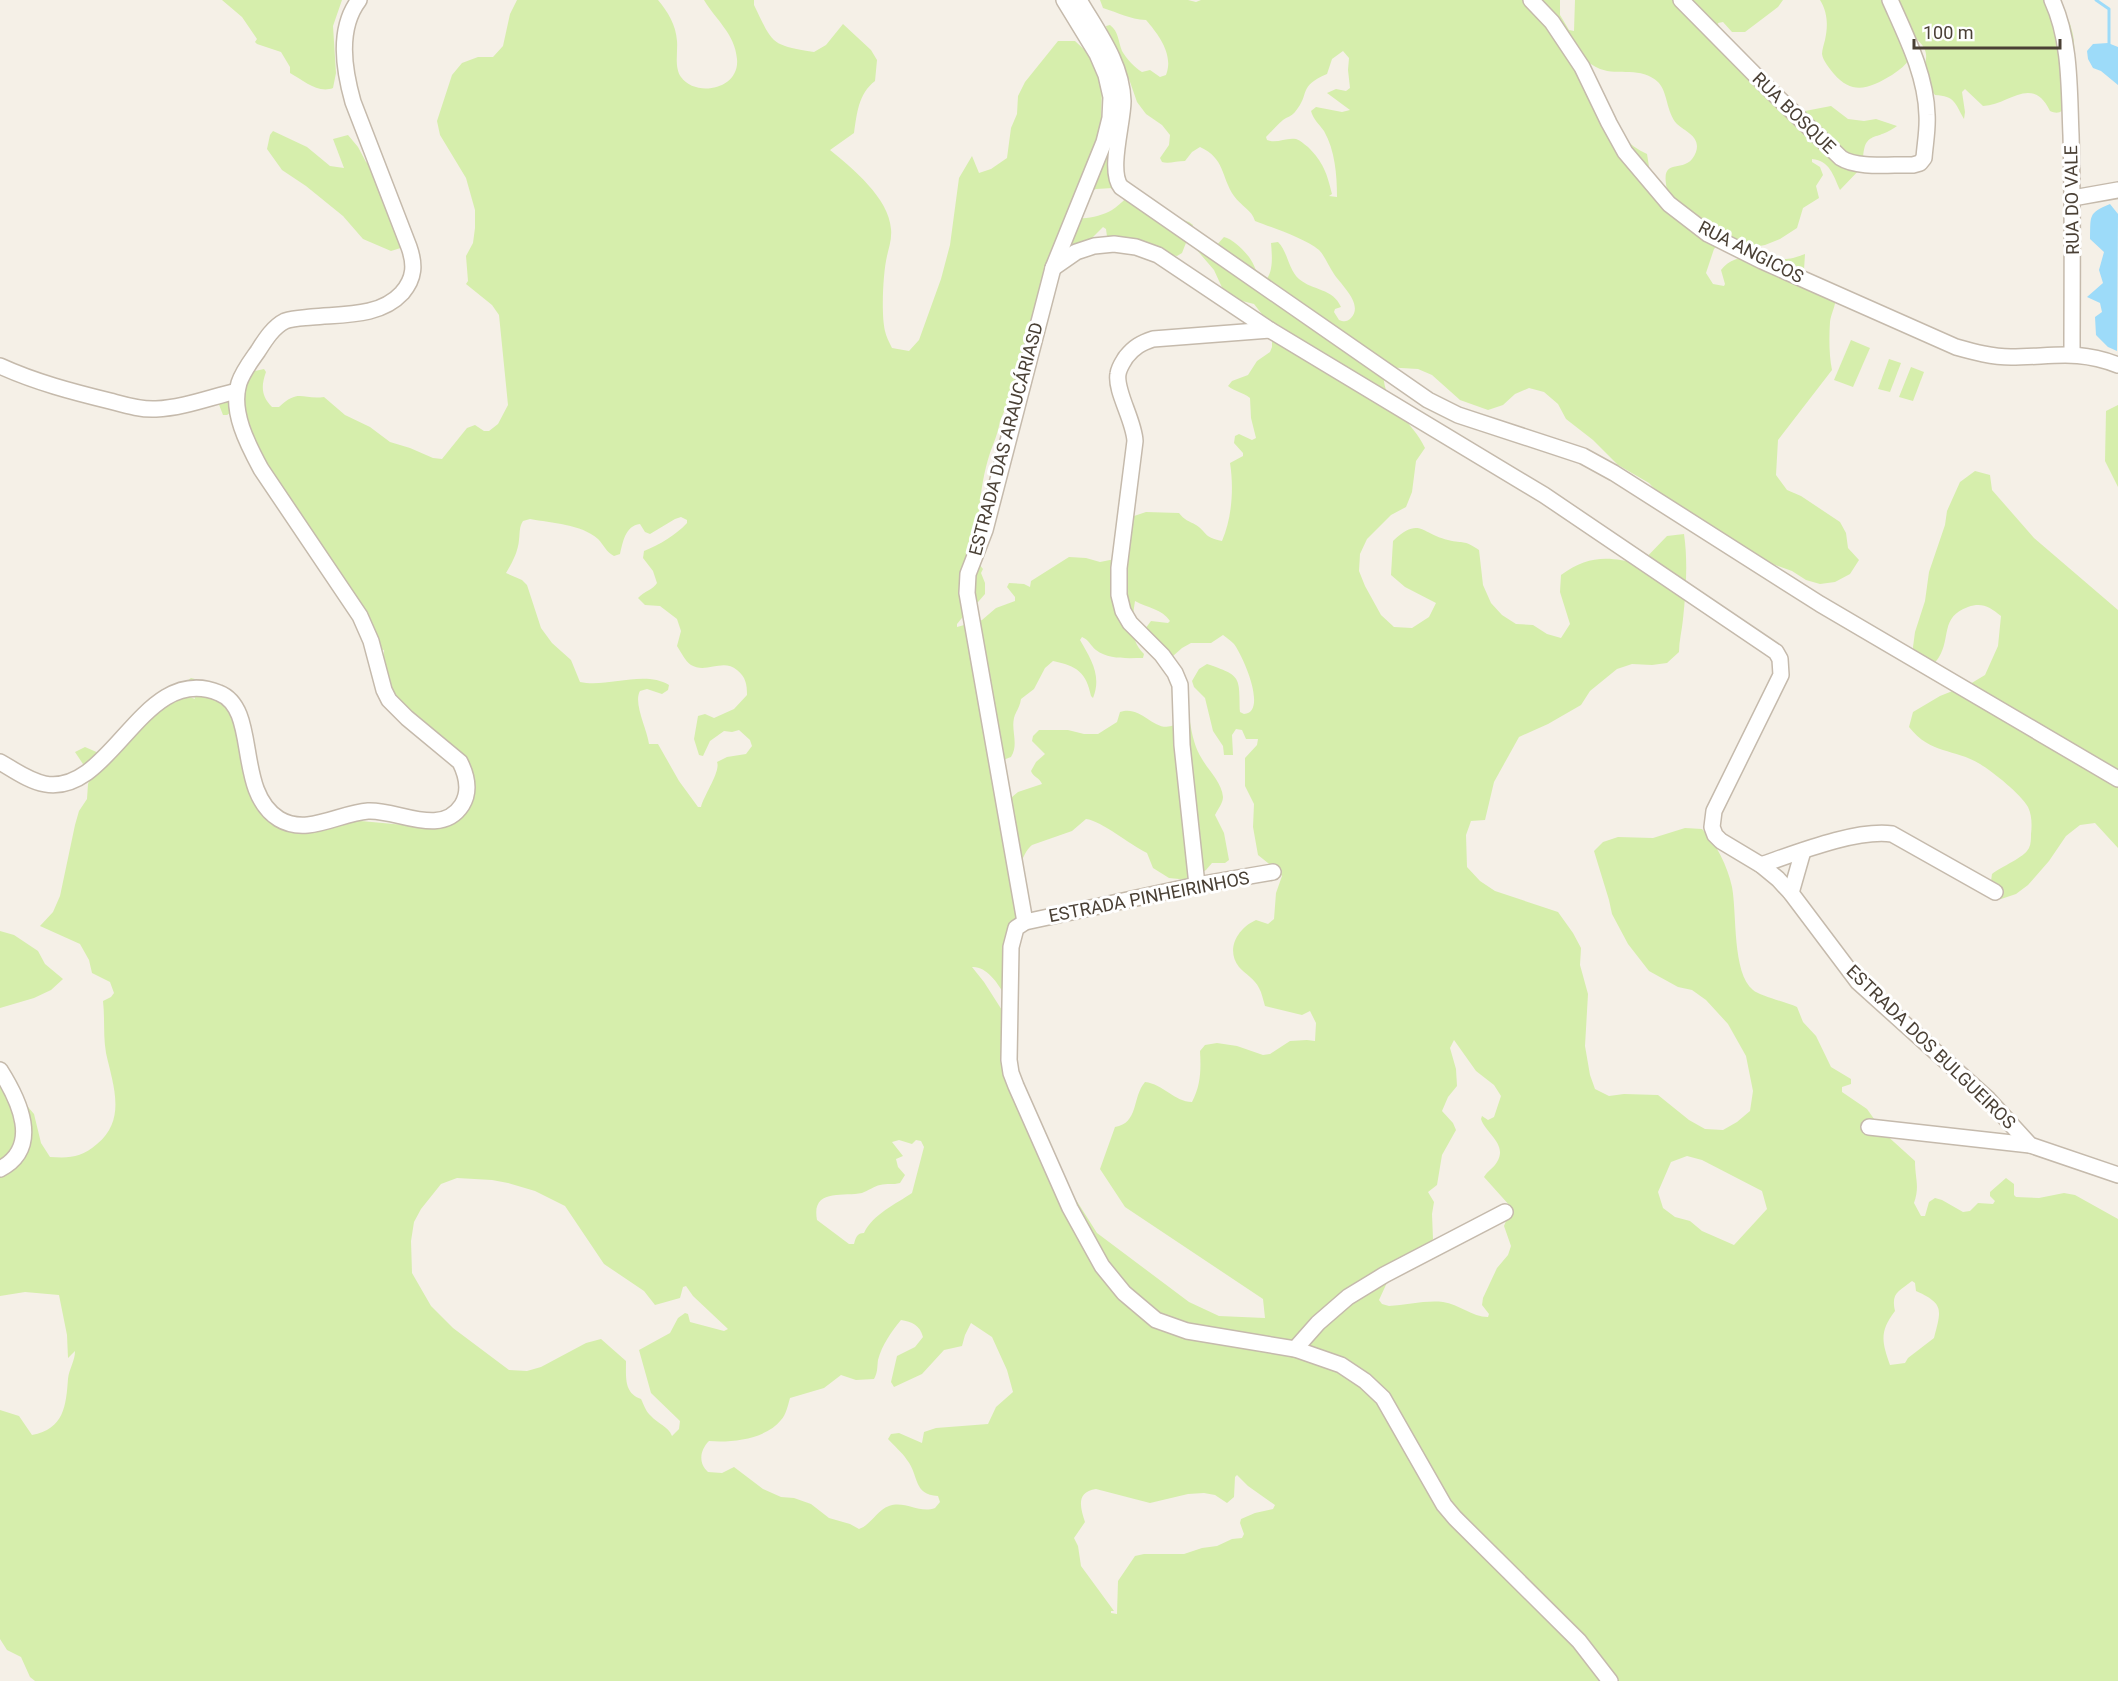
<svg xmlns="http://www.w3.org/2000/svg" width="2118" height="1681" font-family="Roboto,sans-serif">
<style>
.green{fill:#d6eeac;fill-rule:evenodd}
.water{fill:#9ddbf9}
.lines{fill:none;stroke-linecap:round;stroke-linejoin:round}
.stream{stroke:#9ddbf9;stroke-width:3}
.minor-casing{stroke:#c5baac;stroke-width:18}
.minor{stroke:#fff;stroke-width:15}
.labels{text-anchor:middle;stroke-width:6;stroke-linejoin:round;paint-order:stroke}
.street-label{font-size:18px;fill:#4a4035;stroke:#fff}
</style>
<rect width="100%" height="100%" fill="#f5f0e7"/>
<!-- green -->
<g class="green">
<path d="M222,0H342L333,26L336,73L333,88C318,94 303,80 290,73V67L281,52L257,44L255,42L257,39L242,17Z"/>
<path d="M517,0H658C668,12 676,25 677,41C678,52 674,67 681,77C696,98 740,89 737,59C735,34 716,20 704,0H754V5C773,44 770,45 814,52L826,45L843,24L871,50L877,60L875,81C858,94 857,114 854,133L830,150C852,168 889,198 891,229C892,239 889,247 887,256C883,272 881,315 885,331C886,336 889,342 892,348L909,351L919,340L941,279L950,245L959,178L972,156L979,173L991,169L1007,158L1011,128L1017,114L1018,96L1025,82L1058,41H1075L1089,54L1102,86L1101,123L1108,141L1115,186L1113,188L1096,189L1088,192L1079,218C1090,219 1103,215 1112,210C1122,204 1128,193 1140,191L1155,200L1171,216L1189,222L1193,225L1182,253L1177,256L1108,244L1106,229L1103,227L1086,244L1059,266L1045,317L1000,421C998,433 994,442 990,453C981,480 979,509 977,537C977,548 975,560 983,569L981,573L985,583V594L978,602L968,603L966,613L957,624V627L982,620L996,608L1015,601V597L1007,587L1009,583L1024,584L1030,587L1031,581L1069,557L1086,558L1100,562L1115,559L1131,517L1146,512L1179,513C1184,520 1189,521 1196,525C1209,534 1203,537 1222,541C1232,518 1234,488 1230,463L1243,456V453L1234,443L1235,436L1239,434L1252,440L1256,438L1251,418L1250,398C1243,392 1235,392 1228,386L1232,381L1248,375L1257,361L1270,352L1272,347V334L1265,318L1254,304L1230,298L1225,294L1214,270L1196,249L1194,244L1214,248L1224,237C1233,239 1246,252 1251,260C1256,268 1257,276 1264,282C1274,273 1272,256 1271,243L1278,242C1288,252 1288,269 1299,279C1313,291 1333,288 1341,307L1335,309L1334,312L1339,320C1344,322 1347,322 1351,318C1364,304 1341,285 1334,274C1329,267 1325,256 1319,250C1304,238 1273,228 1255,221C1252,210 1241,206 1234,196C1221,177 1225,158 1200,147L1192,152L1185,161C1177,161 1168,164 1162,162L1160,158L1169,145L1170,135L1162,125L1146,114L1137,102L1129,79L1111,52L1106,26L1110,25C1119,32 1118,41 1122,51C1126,58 1135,68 1142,72L1150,70L1160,77L1166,75C1174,55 1159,35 1146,20C1129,19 1119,13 1103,8L1100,0H1188L1196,2L1201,0H1560V15L1569,30L1574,31L1575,0H1783L1778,7L1745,32H1732L1723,22L1718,23L1719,28L1795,109L1805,111L1831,106L1848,119L1864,121L1876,119L1897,126C1874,143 1863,128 1863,166L1840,190C1833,175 1830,161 1812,159V162L1820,167L1823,175L1816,186L1819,198L1803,208L1797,228L1780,239L1765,245L1754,247L1718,245L1714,249L1706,273L1713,284L1724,286L1725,284L1721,270C1736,250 1764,259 1786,259C1792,259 1799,256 1805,254L1804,270C1810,275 1832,286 1835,293C1838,302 1831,313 1830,322C1829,337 1829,355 1832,370L1778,440L1776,475L1787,490L1801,496L1840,522L1846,533L1848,548L1859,560L1850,574L1835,582L1820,584L1806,580L1792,571L1764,561L1688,514L1674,502L1660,495L1649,483L1618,465L1593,440L1566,419L1558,404L1544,392L1529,388L1515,394L1503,405L1488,410L1460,400L1432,375L1418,369L1384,367C1379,404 1412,419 1425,448L1416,461L1412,492L1406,507L1391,515L1367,539L1360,554L1359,571L1365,586L1381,615L1394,627L1412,628L1429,617L1436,603L1405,587L1391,575L1393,541C1420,516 1421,534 1448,540C1465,544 1462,539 1479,550L1483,585L1491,603L1502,615L1516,624L1533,625L1547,634L1561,638L1570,624L1560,592L1561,575C1588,555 1608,556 1640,564L1667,536L1684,534C1688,561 1686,592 1683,619C1682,630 1679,641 1679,652L1667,663L1652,665L1632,664L1617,669L1590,691L1581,705L1548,724L1519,737L1494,782L1485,820L1471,821L1466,835L1467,867L1480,881L1495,891L1558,912L1573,933L1581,948L1580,965L1588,994L1585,1046L1590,1075L1595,1089L1609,1096L1624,1094L1658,1095L1689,1120L1705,1129L1723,1130L1737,1122L1750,1111L1753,1091L1746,1056L1728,1024L1706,1000L1692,990L1678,987L1649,971L1628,944L1612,914L1609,900L1594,851L1603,842L1618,837L1653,838L1685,828L1702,829C1717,845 1727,865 1732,887C1737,913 1732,973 1753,990C1760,996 1786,1002 1797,1007L1803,1022L1816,1036L1831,1067L1851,1079V1084L1842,1087V1092L1867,1109L1884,1133L1915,1161C1915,1179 1920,1186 1914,1203L1921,1216H1925L1929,1202L1935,1198L1942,1200L1963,1212L1970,1211L1978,1203L1993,1204L1995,1201L1990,1196V1192L2006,1178L2014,1184V1195L2016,1197L2039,1198L2064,1193L2075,1195L2118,1219V1681H35L30,1677L21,1657L7,1650L0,1639V1410L19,1416L32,1435C64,1429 66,1406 68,1379C69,1369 75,1361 75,1351L68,1358L67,1335L59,1295L25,1292L0,1296V1083L23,1101L34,1114L41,1143L50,1157C70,1158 81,1158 97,1144C127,1119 113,1085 106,1053C103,1036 105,1019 103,1001L111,997L114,993L110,982L92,973L89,960L80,944L40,926L53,912L60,896L75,825L79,811L87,799L88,784L91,776L75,752L85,747L101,754C127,722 147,680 195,699L192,686L187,681L191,678C204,680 215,692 227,698L245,751L282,826L350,820L426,827L463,804L458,765L404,716L382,678L384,650L378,649L234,410L227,415H223L218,402L226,389L255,371L264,369L266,372C261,386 261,396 272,407H279C299,388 302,400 324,397L345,415L370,427L390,442L410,448L433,458L442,459L467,428L475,425L484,431H489L498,424L508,405L499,315L492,305L466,284L468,281L466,256L473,243L475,228V210L466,178L440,135L437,121L452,75L462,63L478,57H493L503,46L510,14ZM1343,51L1349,58L1348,70L1350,88L1346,91L1336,89L1327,93L1350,110L1342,112L1316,107L1311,111C1313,119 1319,124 1324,131C1335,150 1337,175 1337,197L1329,196L1332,194C1327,173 1323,162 1308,147C1304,144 1300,140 1296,139C1286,137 1277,144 1267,140L1266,137C1272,131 1277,125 1283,120C1287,117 1292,116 1295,112C1311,93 1297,87 1327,74L1332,59ZM1580,58C1587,61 1593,66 1600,69C1619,76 1641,66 1658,82C1668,92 1666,112 1677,124C1686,132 1701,137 1696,152C1686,179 1657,150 1668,194L1651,179L1647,154C1609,137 1597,93 1580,58ZM681,517L687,520V523C676,535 659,545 644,551L643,558L653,571L657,583C653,590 644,591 638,598L645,605L660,606L677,619L681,631L677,646C681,652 685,661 691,665C706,674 723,658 737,670C746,677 747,685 747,695L734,709L714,718L705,714L698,716L694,739L699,755L703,756L710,741L724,731L732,732L739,730L750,740L752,746L746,754L727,757L717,762C721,771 704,795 701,807H698L679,781L658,744H649C647,729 633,703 640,691L647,689L662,694L668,690L669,685C644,670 607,688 580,682L571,660L552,643L541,628L527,585L522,580L506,573C512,563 518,552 519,540C520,533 519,527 523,521L530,519C552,523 581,524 598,539C604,545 606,552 614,556L620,554C623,542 625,526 640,524L645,532L650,534L675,519ZM1135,601C1148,608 1162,609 1170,621L1168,623L1151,621L1145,629L1166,655L1173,656L1182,648L1191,643H1211L1223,635C1227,638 1231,641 1234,644C1243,656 1268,712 1244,714L1240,712C1239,676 1242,676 1207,664L1199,669L1192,681L1194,687L1205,698L1213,731L1223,746L1224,755H1233L1232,735L1236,729L1242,730L1246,739H1258L1257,745L1245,758V786L1254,804L1253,827L1258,855L1279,872L1282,876L1276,893L1274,919L1268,924L1256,920C1238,928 1225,949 1239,967C1245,974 1255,979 1259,988C1262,993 1263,1000 1265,1006L1302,1015L1310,1011L1316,1023L1315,1041L1307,1040L1290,1041L1270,1054L1263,1055L1237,1046L1217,1043L1205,1045L1200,1051C1201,1070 1201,1085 1192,1102C1175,1102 1163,1084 1145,1082C1132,1097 1139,1123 1115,1127L1100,1169L1125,1207L1263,1299L1265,1318L1219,1316L1189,1302L1097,1233L1059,1173L1043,1151L1045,1131L1013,1069L1007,1018L984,982L972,967C986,966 997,982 1004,994C1008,990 1014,986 1016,981C1027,948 1004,869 1032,845L1072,831L1086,819C1102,821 1130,845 1147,853L1153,868L1169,878L1189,880L1206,870L1212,863H1225L1229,860L1224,833L1215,815C1218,809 1223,803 1223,797C1222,783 1209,771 1202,759C1195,748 1192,735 1190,722L1182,734L1174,725C1154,734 1142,704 1120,712L1117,722L1098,734H1084L1068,730H1039L1033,736L1032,741L1045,754L1036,762L1031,771C1033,777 1040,778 1042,784L1018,792L1006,802L1003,760L1011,757C1019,744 1011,731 1014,718C1016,711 1020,707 1021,699L1034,689L1045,668L1053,661C1077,666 1086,672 1091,696L1093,698C1102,676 1091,659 1080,640L1082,637C1089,640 1090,645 1096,650C1109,660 1128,658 1143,658L1144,654C1129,639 1132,621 1135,601ZM1454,1040L1476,1071L1494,1085L1501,1096L1494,1117L1488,1120L1482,1116L1481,1119C1486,1134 1508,1144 1497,1162C1494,1168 1487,1171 1484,1177L1510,1206V1211L1504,1226L1511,1246L1508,1255L1497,1268L1483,1298L1482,1305L1489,1314L1488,1317C1472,1317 1459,1304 1443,1302C1426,1300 1406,1305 1389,1306L1382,1304L1379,1300L1390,1276L1425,1249L1433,1239L1432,1214L1434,1202L1428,1192L1437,1185L1442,1155L1456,1130L1453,1123L1442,1111L1448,1097L1457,1086L1456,1069L1450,1048ZM899,1140L912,1144L916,1140L921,1141L924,1147L912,1193C896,1204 873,1214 864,1233C857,1233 856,1237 854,1244H849L817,1220C811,1188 843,1197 862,1193C868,1191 874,1186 880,1185C887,1183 893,1185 900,1183L905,1175L898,1167L896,1159L903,1156L892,1142ZM1687,1156L1702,1160L1762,1191L1767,1209L1734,1245L1702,1231L1690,1221L1675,1217L1663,1208L1658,1192L1671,1162ZM457,1178L492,1180L508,1183L535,1191L565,1206L604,1264L644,1291L655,1305L680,1298L683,1287L686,1286L693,1296L728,1329L724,1331L690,1322L688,1314L685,1313L678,1318L670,1333L639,1350L651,1393L680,1421L679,1429L672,1436C668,1426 658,1424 651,1416C646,1412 644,1405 641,1399C624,1393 626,1378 626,1361L601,1339L586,1343L541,1367L527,1371L509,1370L453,1328L431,1306L412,1273L411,1241L414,1222L421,1209L441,1184ZM1912,1281L1915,1283L1916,1291C1945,1304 1941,1310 1934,1338L1908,1358L1905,1363L1890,1365C1882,1342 1879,1332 1895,1311C1891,1293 1898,1292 1912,1281ZM901,1320C912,1322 920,1325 923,1337L915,1347L897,1356L891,1382L894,1387L922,1374L944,1350L962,1346L965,1335L971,1323L992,1337L1007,1370L1013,1392L996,1407L988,1424L936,1428L924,1432L922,1443L899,1433L891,1434L888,1439C894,1446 902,1452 907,1460C919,1475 913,1495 938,1496L940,1502L935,1508C919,1514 905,1500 889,1506C877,1510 871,1525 859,1529L850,1524L829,1518L811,1504L794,1498L781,1497L763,1489L734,1467L722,1473L708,1472C698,1463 700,1450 709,1441C732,1443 766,1439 781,1420C786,1415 788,1405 790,1398L824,1388L841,1375L856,1380L874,1379C878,1372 877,1367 878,1360C882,1345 891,1332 901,1320ZM1237,1475L1248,1486L1275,1505L1273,1509L1255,1513L1241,1519L1240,1523L1244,1534L1242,1538L1232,1539L1217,1546L1202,1548L1184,1554H1144L1135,1556L1118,1581L1117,1614L1111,1613V1611H1114L1081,1566L1078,1546L1074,1538L1085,1522C1080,1507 1076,1492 1096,1489L1150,1503L1188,1494L1204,1493L1215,1495L1227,1503L1234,1497L1235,1477Z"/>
<path d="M1820,0H2052C2063,9 2069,17 2072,31C2077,46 2075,100 2063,110C2058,114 2055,113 2050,111C2032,74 2009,105 1983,106L1965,89L1962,92L1965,112L1964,119C1955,103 1955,96 1935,95C1931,90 1925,85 1924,78C1922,61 1935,54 1914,37C1912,58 1910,63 1892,75C1870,88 1853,96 1834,74C1830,69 1823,61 1822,54C1822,50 1824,44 1825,40C1828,26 1828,13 1820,0Z"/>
<polygon points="273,131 307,147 330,166 344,168 333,139 348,135 358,147 366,162 379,172 407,246 391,251 363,239 343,216 306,186 282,170 267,149 270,135"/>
<polygon points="1851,340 1870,348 1853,387 1834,380"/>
<polygon points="1889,359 1901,363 1890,392 1878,389"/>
<polygon points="1911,367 1924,372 1913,401 1899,397"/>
<polygon points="2118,405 2118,487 2105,461 2106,411"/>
<path d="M1975,471L1990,475L1992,490L2034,538L2118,610V848L2095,823L2080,825L2066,836L2049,861L2028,885L2016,894L2001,899L1990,888L1992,874C2002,866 2024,858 2029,848C2031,844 2031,838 2031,834C2032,826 2032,815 2028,807C2021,794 1993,772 1980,764C1954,748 1931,755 1909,727L1913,712L1940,696L1970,684L1985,675L1998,646L2001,616C1990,607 1982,602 1968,607C1940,617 1951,638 1939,657C1937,661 1933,664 1930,667L1915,662L1913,647L1915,632L1925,601L1929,572L1945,525L1947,511L1960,482Z"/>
<polygon points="0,931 14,935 38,951 45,964 63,979 51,990 34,998 0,1008"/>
</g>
<!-- water -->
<g class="water">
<polygon points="2108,43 2118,47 2118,85 2101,71 2093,68 2088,59 2087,51 2093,44"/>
<path d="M2110,204L2118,214L2117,351L2108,347L2096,335L2095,317L2102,312L2100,303L2087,297L2103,283L2099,270L2104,252L2090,239C2091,217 2087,213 2110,204Z"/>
</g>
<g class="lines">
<!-- stream -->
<polyline class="stream" points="2096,0 2109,9 2109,45"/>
<!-- minor casing -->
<g class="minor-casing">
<g id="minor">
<path d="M1079,0C1097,31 1122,63 1123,101C1123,123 1108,171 1121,187L1428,400L1458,415L1583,456L1614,473L1820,604L2118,779"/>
<path d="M1531,0L1552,22L1582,67L1609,123L1625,152L1669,204L1708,234L1762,261L1956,347C1974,352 1992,357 2011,357C2052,357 2077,349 2118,365"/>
<path d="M1681,0L1771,91L1841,158C1858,169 1893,164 1913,165L1920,163L1924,158C1925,144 1928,129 1927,115C1926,75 1906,36 1890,0"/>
<path d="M2052,0C2071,41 2069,91 2071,135C2073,208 2072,281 2072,354"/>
<polyline points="2073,198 2118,190"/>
<polyline points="1053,268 1076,252 1094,246 1114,244 1136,247 1158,255 1270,330 1544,495 1776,652 1780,659 1781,675 1714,811 1712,827 1715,835 1721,841 1761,865 1778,879 1791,893 1858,982 1988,1099 2030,1145 2118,1175"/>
<path d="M0,366C35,382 73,392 110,401C125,405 141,410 156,409C183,408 211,397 237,391"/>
<path d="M0,762C14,770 29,781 45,784C112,796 143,661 219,693C260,709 234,791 279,819C307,836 339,813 368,811C397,809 441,838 462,805C470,792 467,776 460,762L407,718L389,700L384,690L371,641L360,616L261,469C248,445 230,411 239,383C243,371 251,361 258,351C265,340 273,327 285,321C294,318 303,318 312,317C343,314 380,317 402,293C415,278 415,264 409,247L353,102C344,70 337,29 359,0"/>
<path d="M1761,865C1796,853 1856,829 1892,834L1995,892"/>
<polyline points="1273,872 1197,885 1025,922 1016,928 1011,947 1009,1060 1011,1073 1016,1086 1070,1208 1102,1266 1124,1293 1156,1320 1187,1331 1295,1349 1341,1365 1365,1381 1383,1398 1444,1505 1455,1518 1579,1641 1610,1681"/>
<path d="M1197,885L1182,745L1180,685L1175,673L1162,655L1130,623L1123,611L1119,595V568L1135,441C1134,420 1115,391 1118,374C1119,367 1123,362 1126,357C1134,347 1141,343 1153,339L1270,330"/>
<polyline points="1791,893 1803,851"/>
<polyline points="1025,922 967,593 968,574 985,530 1053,268 1104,142 1110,118 1111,97 1106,75 1097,54 1064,0"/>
<path d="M0,1070C19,1100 42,1147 0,1169"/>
<polyline points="1869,1127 2030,1145"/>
<polyline points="1295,1349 1318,1323 1348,1297 1384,1275 1505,1212"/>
</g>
</g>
<!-- minor -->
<use href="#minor" class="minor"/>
</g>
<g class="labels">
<!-- street labels -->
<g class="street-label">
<text transform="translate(1794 113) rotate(44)" y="6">RUA BOSQUE</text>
<text transform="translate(2072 200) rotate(-91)" y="6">RUA DO VALE</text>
<text transform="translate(1751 252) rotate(27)" y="6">RUA ANGICOS</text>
<text transform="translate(1006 439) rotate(-75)" y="6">ESTRADA DAS ARAUCÁRIASD</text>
<text transform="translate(1149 897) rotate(-11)" y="6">ESTRADA PINHEIRINHOS</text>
<text transform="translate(1931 1047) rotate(44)" y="6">ESTRADA DOS BULGUEIROS</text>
</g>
</g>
<!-- scale -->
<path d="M1914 39v9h146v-9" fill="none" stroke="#4a4035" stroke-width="3"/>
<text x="1923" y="39" font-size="18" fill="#4a4035" stroke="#ffffff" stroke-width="4.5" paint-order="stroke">100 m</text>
</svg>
